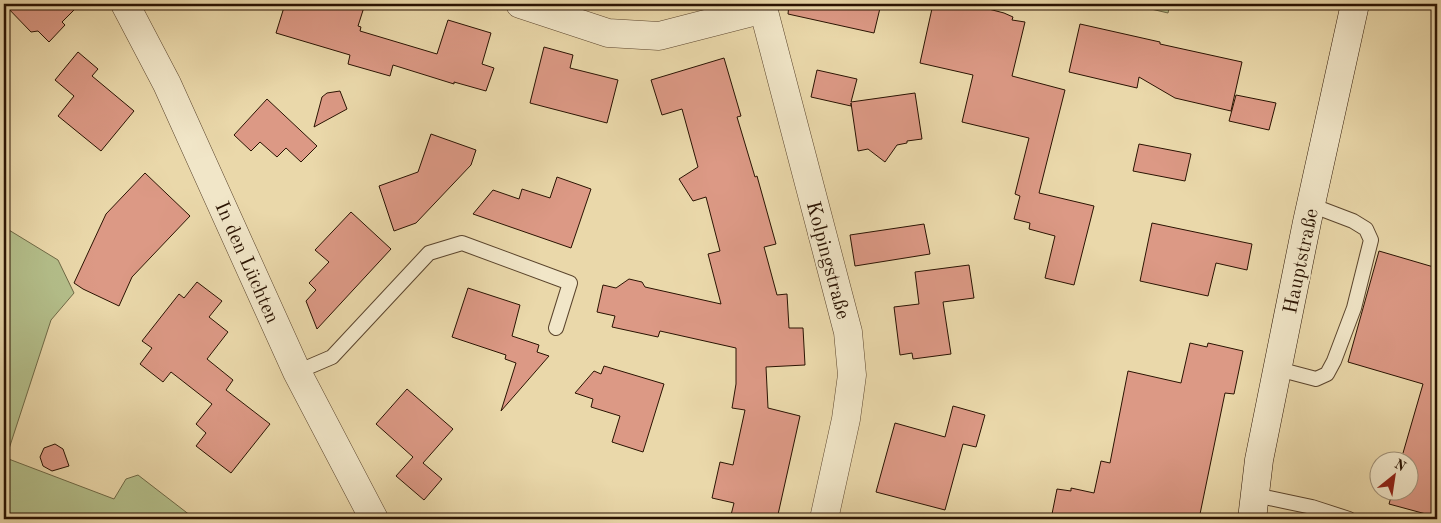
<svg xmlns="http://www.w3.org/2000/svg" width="1441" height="523" font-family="'Old Standard TT',serif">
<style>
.green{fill:#b4bf8b;stroke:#6f6946}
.building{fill:#dc9985;stroke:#2a1302}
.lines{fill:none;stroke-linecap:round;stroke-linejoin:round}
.lane-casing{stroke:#5a442c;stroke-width:16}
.street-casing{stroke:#5a442c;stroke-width:29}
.secondary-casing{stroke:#2a1302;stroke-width:29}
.lane{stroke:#f1e6c8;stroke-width:14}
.street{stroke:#f1e6c8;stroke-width:28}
.secondary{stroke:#f1e6c8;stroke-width:28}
.labels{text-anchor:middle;stroke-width:4;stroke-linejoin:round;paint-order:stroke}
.street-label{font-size:20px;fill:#2a1302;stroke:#f1e6c8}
</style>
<rect width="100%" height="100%" fill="#ead8aa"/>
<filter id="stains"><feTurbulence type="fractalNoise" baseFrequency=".004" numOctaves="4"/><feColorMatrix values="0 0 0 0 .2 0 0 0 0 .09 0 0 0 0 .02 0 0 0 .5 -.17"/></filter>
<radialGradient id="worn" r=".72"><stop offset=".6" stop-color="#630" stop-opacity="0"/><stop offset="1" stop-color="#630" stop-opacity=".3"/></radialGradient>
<!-- green -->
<g class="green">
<polygon points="1130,4 1170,4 1168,13"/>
<polygon points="4,227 58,260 74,293 51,320 6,458 114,499 126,479 138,475 195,519 4,519"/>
</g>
<!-- building -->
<g class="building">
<polygon points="4,4 80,4 62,22 65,25 49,42 38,31 31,32"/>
<polygon points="285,4 365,4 358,26 361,27 360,31 437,54 448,20 491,33 482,64 494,68 486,91 454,82 454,84 393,65 390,76 348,64 350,55 276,33"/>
<polygon points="789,4 881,4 874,33 788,14"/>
<polygon points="933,4 963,4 977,6 1004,13 1013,17 1012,20 1025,22 1012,76 1065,90 1039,193 1094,206 1074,285 1045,278 1055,236 1029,229 1030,223 1014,219 1020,196 1015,194 1029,138 962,122 973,75 920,63"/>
<polygon points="1080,24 1160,42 1160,44 1242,62 1231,111 1175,98 1139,77 1137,88 1069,72"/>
<polygon points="544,47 573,55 570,68 618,80 607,123 530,103"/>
<polygon points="78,52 98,69 92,76 134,111 101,151 58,116 74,96 55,80"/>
<polygon points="724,58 741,116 737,117 755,177 757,176 776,244 764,247 777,295 787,294 789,328 803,328 805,365 766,367 768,408 800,416 777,519 730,519 734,503 712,498 720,462 733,465 745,410 732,408 736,384 736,348 660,331 658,337 612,327 615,316 597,312 603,285 616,288 629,279 642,282 645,287 721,304 708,254 720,251 706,197 693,201 679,179 698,167 682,109 662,115 651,80"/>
<polygon points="817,70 857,79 851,102 915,93 922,139 907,141 907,143 897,145 885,162 868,149 858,151 851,103 851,106 811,97"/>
<polygon points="340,91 347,109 314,127 322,97 327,93"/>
<polygon points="1236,95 1276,103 1269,130 1229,121"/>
<polygon points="267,99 317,146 301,162 286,148 277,157 260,142 251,151 234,135"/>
<polygon points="431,134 476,150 471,165 416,223 394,231 379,186 418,172"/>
<polygon points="1139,144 1191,154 1185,181 1133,171"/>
<polygon points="145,173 190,216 132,277 119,306 83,289 74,283 106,214"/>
<polygon points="557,177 591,189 571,248 473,214 493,190 519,199 522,189 550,198"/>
<polygon points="351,212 391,249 317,329 306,301 316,290 309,283 329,262 315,250"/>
<polygon points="1152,223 1252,244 1247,270 1216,263 1208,296 1140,281"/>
<polygon points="924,224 930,254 855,266 850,235"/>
<polygon points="1379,251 1437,268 1437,517 1389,504 1393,490 1408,490 1408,460 1401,460 1423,384 1348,362"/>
<polygon points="969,265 974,298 943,302 951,354 913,359 912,353 900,355 894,307 919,304 915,272"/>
<polygon points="197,282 222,301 209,317 228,332 207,359 233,380 226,390 270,424 231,473 196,446 206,433 196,424 212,404 171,372 163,382 140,364 152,348 142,341 179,294 184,298"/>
<polygon points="468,288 520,305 512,336 539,345 537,352 549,356 501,411 516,363 505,359 506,355 452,337"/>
<polygon points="1190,343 1207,347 1208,343 1243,351 1234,394 1225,393 1199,519 1051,519 1057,489 1071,491 1071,488 1094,493 1101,461 1110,463 1128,371 1181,383"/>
<polygon points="604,366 664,384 643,452 612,442 620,416 591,407 593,399 575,393 594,371 601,374"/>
<polygon points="407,389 453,429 423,463 442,479 424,500 396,476 413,457 376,424"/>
<polygon points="953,406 985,415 976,447 963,444 945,510 876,492 895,423 945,437"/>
<polygon points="55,444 63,449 69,466 52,471 43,466 40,457 44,448"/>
</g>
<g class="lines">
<!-- lane casing -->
<g class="lane-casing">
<g id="lane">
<polyline points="1278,369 1316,379 1327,374 1334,361 1354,308 1371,240 1366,229 1353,221 1311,205"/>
<polyline points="297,372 332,357 429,253 462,243 570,283 556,328"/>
<polyline points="1255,495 1312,507 1349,519"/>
</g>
</g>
<!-- street casing -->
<g class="street-casing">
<g id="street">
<polyline points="125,4 167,84 297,372 374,519"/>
<polyline points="520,4 608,33 659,36 764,9"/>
<polyline points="762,4 848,332 852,375 846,419 824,519"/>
</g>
</g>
<!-- secondary casing -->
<g class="secondary-casing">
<polyline id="secondary" points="1252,519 1259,460 1307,222 1355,4"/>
</g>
<!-- lane -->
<use href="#lane" class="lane"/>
<!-- street -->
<use href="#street" class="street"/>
<!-- secondary -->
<use href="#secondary" class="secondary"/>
</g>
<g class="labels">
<!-- street labels -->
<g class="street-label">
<text transform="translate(829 260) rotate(75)" y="7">Kolpingstraße</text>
<text transform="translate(1300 261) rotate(-78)" y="7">Hauptstraße</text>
<text transform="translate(248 262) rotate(66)" y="7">In den Lüchten</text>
</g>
</g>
<!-- margin -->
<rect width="1441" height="523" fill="none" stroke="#ead8aa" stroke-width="20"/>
<rect x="5" y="5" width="1431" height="513" fill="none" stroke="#2a1302" stroke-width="2.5"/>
<rect x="10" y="10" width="1421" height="503" fill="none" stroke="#2a1302"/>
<!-- north arrow -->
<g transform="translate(1394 476) rotate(30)"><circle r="24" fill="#f1e6c8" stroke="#a19279"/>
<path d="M0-4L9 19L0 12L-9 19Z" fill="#8f2418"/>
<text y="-8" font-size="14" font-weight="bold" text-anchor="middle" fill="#2a1302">N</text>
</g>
<rect width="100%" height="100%" filter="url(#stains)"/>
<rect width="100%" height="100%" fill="url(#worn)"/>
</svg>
